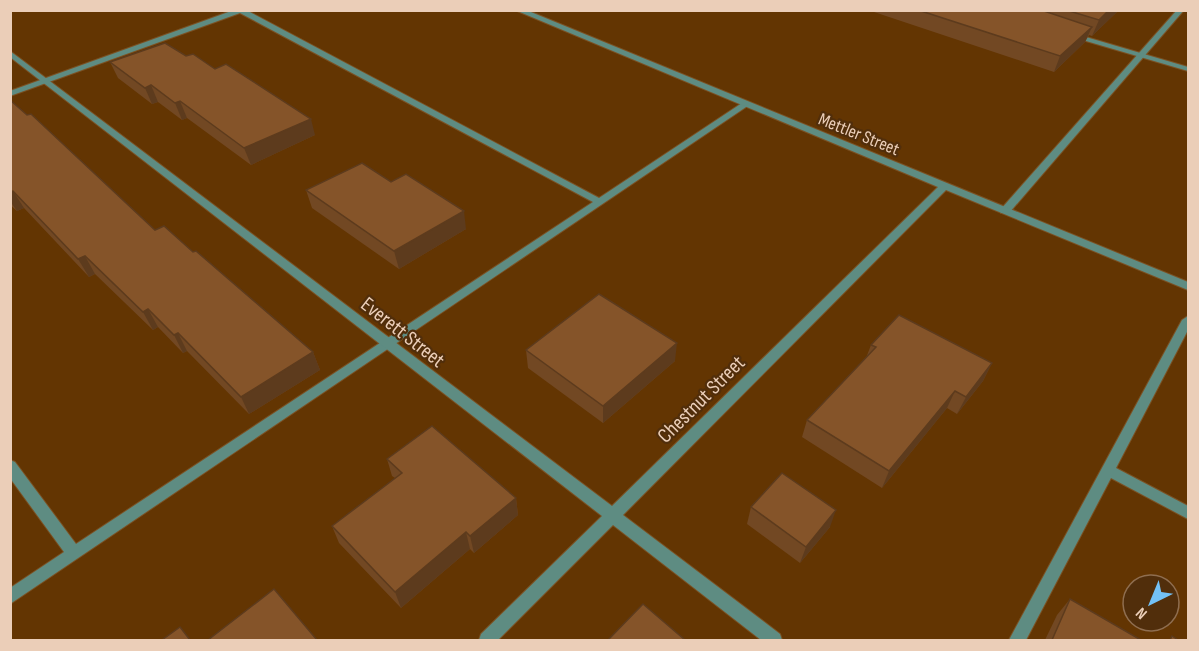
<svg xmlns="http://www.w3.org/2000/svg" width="1199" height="651" font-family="'Sofia Sans Condensed',sans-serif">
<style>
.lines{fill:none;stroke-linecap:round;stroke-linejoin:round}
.lane-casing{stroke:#7b5123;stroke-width:2}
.street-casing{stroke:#7b5123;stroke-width:2}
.lane{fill:#5e8c82;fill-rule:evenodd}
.street{fill:#5e8c82;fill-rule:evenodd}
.wall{fill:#724823}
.shaded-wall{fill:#5d3b1d}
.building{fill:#855429;stroke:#5d3b1d;stroke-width:1.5}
.labels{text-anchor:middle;stroke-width:4.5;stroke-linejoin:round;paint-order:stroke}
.far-street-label{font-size:18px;fill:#ebceb8;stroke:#512e0b}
.street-label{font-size:21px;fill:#ebceb8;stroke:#512e0b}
</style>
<rect width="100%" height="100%" fill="#633502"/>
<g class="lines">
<!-- lane casing -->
<g class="lane-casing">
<g id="lane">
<polygon points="234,10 246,10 599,198 742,103 749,105 10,604 10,588 64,552 10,478 10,460 15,462 76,544 593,202 240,13 10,96 10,91"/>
<polygon points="1177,10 1184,10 1009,213 1001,213 1000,211 1001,209"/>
<polygon points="1188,316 1188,330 1116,468 1188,506 1188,519 1111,478 1026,640 1009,640 1182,320"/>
</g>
</g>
<!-- street casing -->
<g class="street-casing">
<g id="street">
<polygon points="515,10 526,10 1188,282 1188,290 946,190 623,515 780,634 782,640 761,640 613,525 498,640 479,640 481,634 602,516 10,57 10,51 612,506 938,187"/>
<polygon points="1069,32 1188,67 1188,71 1069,36"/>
</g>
</g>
<!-- lane -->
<use href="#lane" class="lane"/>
<!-- street -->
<use href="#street" class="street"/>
</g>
<!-- wall -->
<g class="wall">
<polygon points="868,10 1119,10 1092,36 1089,35 1085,42 1054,72"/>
<polygon points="186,56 315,135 251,165 187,118 182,120 158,102 152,104 118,78 110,62"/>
<polygon points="10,100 155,230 193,252 313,352 320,370 249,414 187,351 183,353 158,327 153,330 95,274 89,277 24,208 17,211 10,205"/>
<polygon points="391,182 466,229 399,269 312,208 306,190"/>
<polygon points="871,345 992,363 983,381 957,414 947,408 882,488 802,437 807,420 866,358"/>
<polygon points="526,350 675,361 603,423 528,368"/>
<polygon points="387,459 516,498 518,515 474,553 470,549 401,608 339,543 332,526 395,478 392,476"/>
<polygon points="751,507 830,527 800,563 747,524"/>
<polygon points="1070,599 1141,640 1045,640 1057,615"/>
</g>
<!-- shaded-wall -->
<g class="shaded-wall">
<polygon points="1109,10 1119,10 1092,36 1099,20"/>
<polygon points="1092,27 1085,42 1054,72 1060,56"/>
<polygon points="151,85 158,102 152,104 145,88"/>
<polygon points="180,101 187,118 182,120 175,103"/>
<polygon points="311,119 315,135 251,165 244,148"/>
<polygon points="13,191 24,208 17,211 10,201 10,192"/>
<polygon points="464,211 466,229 399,269 394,251"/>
<polygon points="85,256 95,274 89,277 78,259"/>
<polygon points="148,309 158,327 153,330 143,312"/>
<polygon points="178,333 187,351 183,353 174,335"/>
<polygon points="677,343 675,361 603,423 603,406"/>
<polygon points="313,352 320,370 249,414 241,397"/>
<polygon points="992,363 983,381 957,414 966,397"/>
<polygon points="955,391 947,408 882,488 889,471"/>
<polygon points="516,498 518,515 474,553 470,536"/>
<polygon points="836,510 830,527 800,563 806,547"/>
<polygon points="466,532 470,549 401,608 395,592"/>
</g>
<!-- building -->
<g class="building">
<polygon points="918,10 1041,10 1092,27 1060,56"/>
<polygon points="1066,10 1109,10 1099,20"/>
<polygon points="165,43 186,56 193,54 215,69 226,64 311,119 244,148 180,101 175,103 151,85 145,88 110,62"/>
<polygon points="10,100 27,115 31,114 155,230 164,226 193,252 196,251 313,352 241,397 178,333 174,335 148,309 143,312 85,256 78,259 13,191 10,192"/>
<polygon points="362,163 391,182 406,174 464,211 394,251 306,190"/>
<polygon points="599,294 677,343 603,406 526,350"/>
<polygon points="899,315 992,363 966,397 955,391 889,471 807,420 876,347 871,345"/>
<polygon points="432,426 516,498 470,536 466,532 395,592 332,526 402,473 387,459"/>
<polygon points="782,473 836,510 806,547 751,507"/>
<polygon points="274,589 317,640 208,640"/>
<polygon points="1070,599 1141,640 1052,640"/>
<polygon points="643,604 685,640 608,640"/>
<polygon points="180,627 190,640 162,640"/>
<polygon points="1172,636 1178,640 1170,640"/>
</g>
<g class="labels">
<!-- far-street labels -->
<g class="far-street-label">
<text transform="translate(859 134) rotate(22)" y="6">Mettler Street</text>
</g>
<!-- street labels -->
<g class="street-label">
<text transform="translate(403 332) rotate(38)" y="7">Everett Street</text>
<text transform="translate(701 399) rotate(-45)" y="7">Chestnut Street</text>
</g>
</g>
<!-- border -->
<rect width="1199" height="651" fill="none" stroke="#ebceb8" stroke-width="24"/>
<!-- north arrow -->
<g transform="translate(1151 603) rotate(223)"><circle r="28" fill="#512e0b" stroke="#8f6e50" stroke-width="1.5"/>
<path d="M0-4.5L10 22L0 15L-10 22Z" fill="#73c1f6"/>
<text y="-9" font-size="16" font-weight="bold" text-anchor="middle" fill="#ebceb8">N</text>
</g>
</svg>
